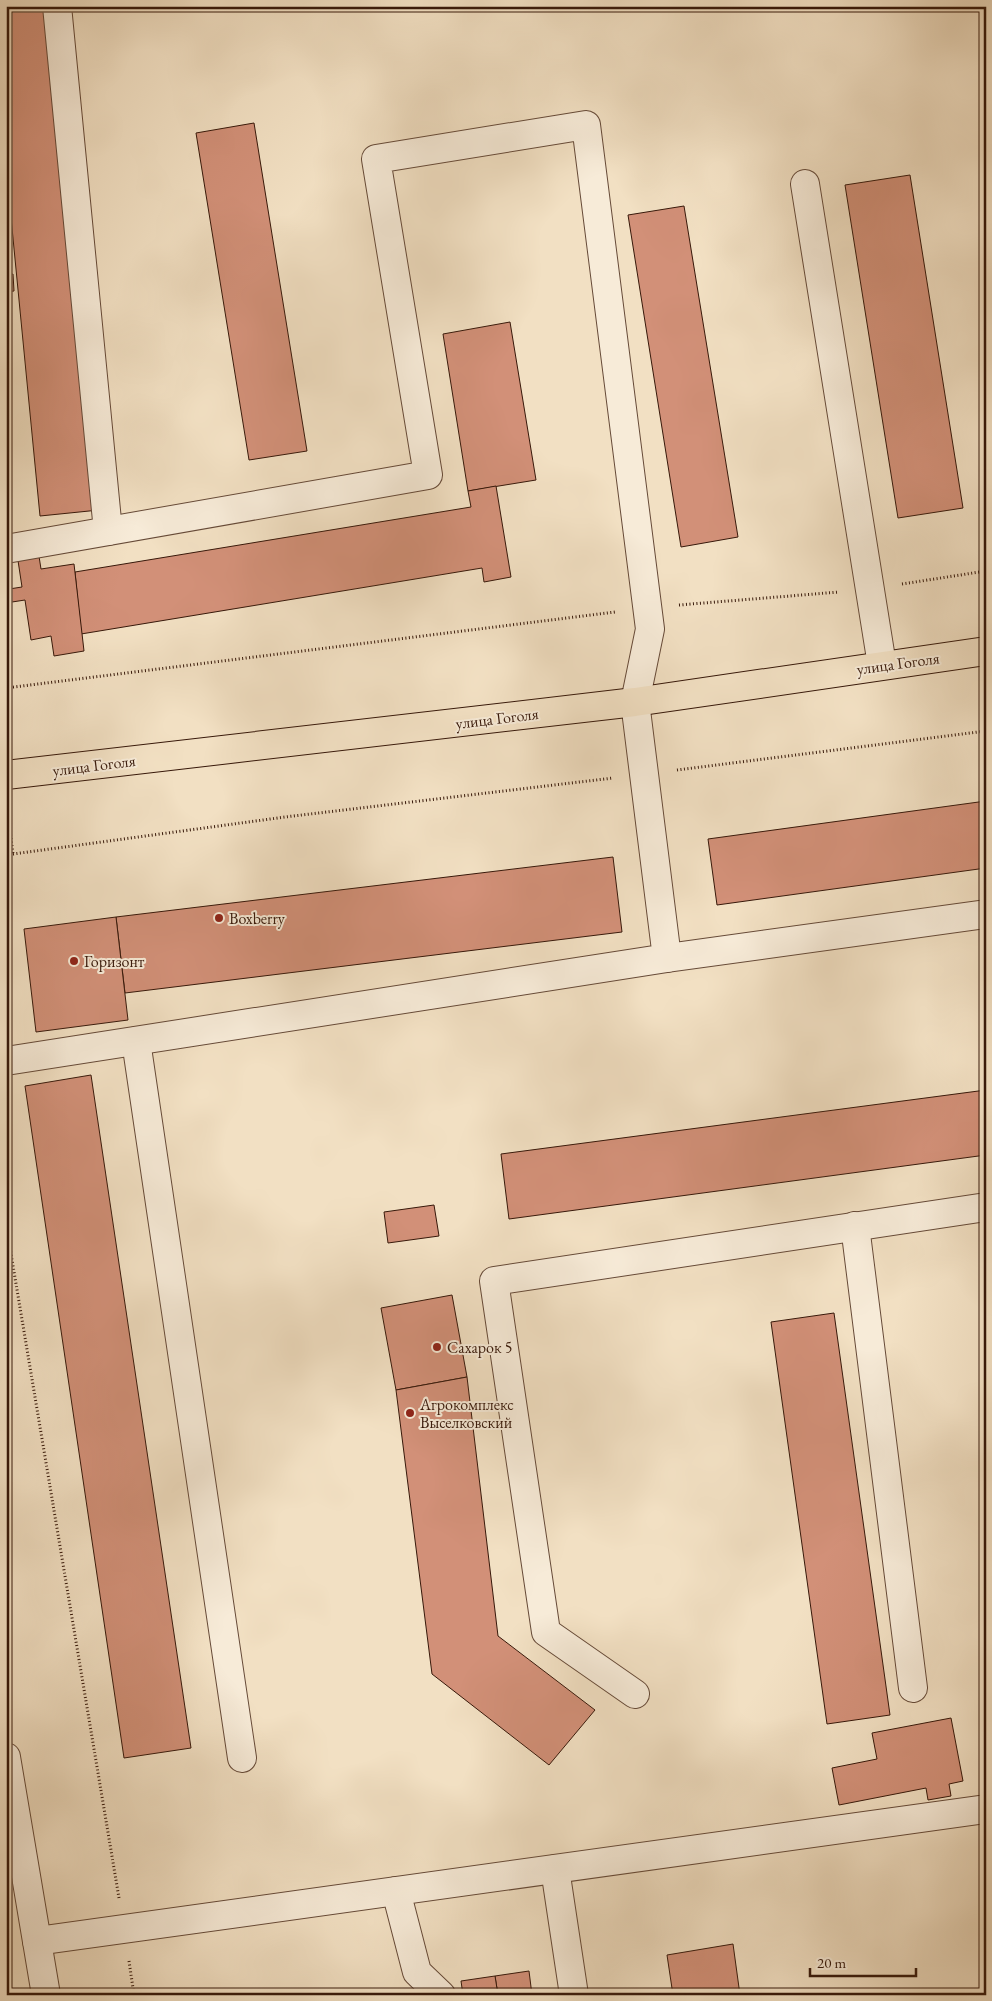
<svg xmlns="http://www.w3.org/2000/svg" width="992" height="2001" font-family="'EB Garamond',serif">
<style>
.building{fill:#d29078;stroke:#37180a}
.lines{fill:none;stroke-linecap:round;stroke-linejoin:round}
.minor-casing{stroke:#664a38;stroke-width:30}
.major-casing{stroke:#37180a;stroke-width:30}
.path{stroke:#37180a;stroke-width:3;stroke-dasharray:1 2.5;stroke-linecap:butt}
.minor{stroke:#f7ebd8;stroke-width:28}
.major{stroke:#f2e0c3;stroke-width:28}
.poi-dot{fill:#8f2418;stroke:#f7ebd8;stroke-width:2}
.labels{text-anchor:middle;stroke-width:4;stroke-linejoin:round;paint-order:stroke}
.street-label{font-size:16px;fill:#37180a;stroke:#f7ebd8}
.poi-label{font-size:16px;fill:#37180a;stroke:#f7ebd8;text-anchor:start}
</style>
<rect width="100%" height="100%" fill="#f2e0c3"/>
<filter id="stains"><feTurbulence type="fractalNoise" baseFrequency=".004" numOctaves="4"/><feColorMatrix values="0 0 0 0 .2 0 0 0 0 .09 0 0 0 0 .02 0 0 0 .5 -.17"/></filter>
<radialGradient id="worn" r=".72"><stop offset=".6" stop-color="#630" stop-opacity="0"/><stop offset="1" stop-color="#630" stop-opacity=".3"/></radialGradient>
<!-- building -->
<g class="building">
<polygon points="6,6 50,6 99,510 40,516 6,166"/>
<polygon points="254,123 307,451 249,460 196,133"/>
<polygon points="910,175 963,508 898,518 845,185"/>
<polygon points="684,206 738,537 681,547 628,215"/>
<polygon points="13,274 14,291 6,292 6,275"/>
<polygon points="510,322 536,480 468,491 443,334"/>
<polygon points="496,486 511,577 484,582 482,568 81,634 75,572 471,507 468,491"/>
<polygon points="38,550 41,569 74,564 84,651 54,656 51,636 31,640 25,600 12,602 9,589 22,587 17,554"/>
<polygon points="986,801 986,868 717,905 708,839"/>
<polygon points="613,857 622,932 125,993 116,917"/>
<polygon points="116,917 128,1020 36,1032 24,929"/>
<polygon points="91,1075 191,1748 124,1758 25,1086"/>
<polygon points="986,1090 986,1155 509,1219 501,1154"/>
<polygon points="434,1205 439,1236 388,1243 384,1212"/>
<polygon points="452,1295 467,1377 396,1390 381,1308"/>
<polygon points="834,1313 890,1715 827,1724 771,1322"/>
<polygon points="467,1377 498,1636 595,1710 549,1765 432,1674 396,1390"/>
<polygon points="951,1718 963,1781 949,1784 951,1796 928,1800 926,1788 839,1805 832,1768 877,1759 872,1733"/>
<polygon points="733,1944 740,1995 673,1995 667,1955"/>
<polygon points="529,1971 532,1995 498,1995 495,1976"/>
<polygon points="495,1976 498,1995 463,1995 461,1981"/>
</g>
<g class="lines">
<!-- minor casing -->
<g class="minor-casing">
<g id="minor">
<polyline points="57,6 108,531"/>
<polyline points="805,184 882,665"/>
<polyline points="6,549 428,475 376,159 586,125 650,629 635,702 667,958 6,1061"/>
<polyline points="667,958 986,914"/>
<polyline points="136,1041 242,1758"/>
<polyline points="855,1226 913,1688"/>
<polyline points="635,1694 546,1632 494,1281 986,1207"/>
<polyline points="6,1757 46,1995"/>
<polyline points="555,1869 574,1995"/>
<polyline points="396,1891 417,1972 441,1995"/>
<polyline points="37,1941 986,1809"/>
</g>
</g>
<!-- major casing -->
<g class="major-casing">
<polyline id="major" points="6,775 635,702 986,651"/>
</g>
<!-- path -->
<g class="path">
<polyline points="902,584 986,571"/>
<polyline points="679,605 839,592"/>
<polyline points="6,688 615,612"/>
<polyline points="677,770 986,731"/>
<polyline points="7,807 13,854"/>
<polyline points="6,855 285,817 613,778"/>
<polyline points="6,1224 119,1898"/>
<polyline points="129,1961 134,1995"/>
</g>
<!-- minor -->
<use href="#minor" class="minor"/>
<!-- major -->
<use href="#major" class="major"/>
</g>
<!-- markers -->
<g class="poi-dot">
<circle cx="219" cy="918" r="5"/>
<circle cx="74" cy="961" r="5"/>
<circle cx="437" cy="1347" r="5"/>
<circle cx="410" cy="1413" r="5"/>
</g>
<g class="labels">
<!-- street labels -->
<g class="street-label">
<text transform="translate(898 663) rotate(-8)" y="6">улица Гоголя</text>
<text transform="translate(497 718) rotate(-7)" y="6">улица Гоголя</text>
<text transform="translate(94 765) rotate(-7)" y="6">улица Гоголя</text>
</g>
<!-- poi labels -->
<g class="poi-label">
<text x="229" y="924">Boxberry</text>
<text x="84" y="967">Горизонт</text>
<text x="447" y="1353">Сахарок 5</text>
<text x="420" y="1410">Агрокомплекс<tspan x="420" dy="18">Выселковский</tspan></text>
</g>
</g>
<!-- margin -->
<rect width="992" height="2001" fill="none" stroke="#f2e0c3" stroke-width="25"/>
<rect x="8" y="8" width="977" height="1986" fill="none" stroke="#37180a" stroke-width="2.5"/>
<rect x="12" y="12" width="967" height="1976" fill="none" stroke="#37180a"/>
<!-- scale -->
<path d="M810 1968v8h106v-8" fill="none" stroke="#37180a" stroke-width="2.5"/>
<text x="817" y="1968" font-size="15" fill="#37180a" stroke="#f7ebd8" stroke-width="4" paint-order="stroke">20 m</text>
<rect width="100%" height="100%" filter="url(#stains)"/>
<rect width="100%" height="100%" fill="url(#worn)"/>
</svg>
